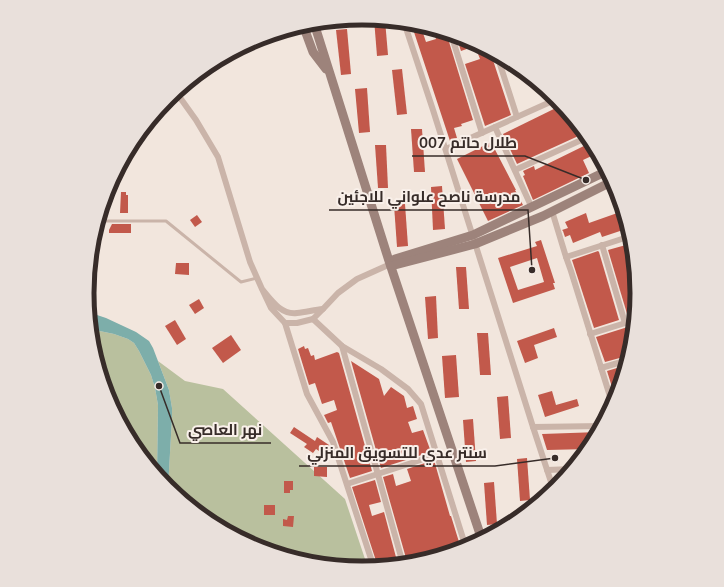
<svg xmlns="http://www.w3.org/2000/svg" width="724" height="587" font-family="'Nunito Sans',Cairo,sans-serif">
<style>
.green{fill:#b9c09e}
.water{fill:#7daeaa}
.building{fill:#c2594b;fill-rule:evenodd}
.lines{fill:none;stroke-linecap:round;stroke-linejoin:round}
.service{stroke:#cab4a9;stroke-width:3}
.minor{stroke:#cab4a9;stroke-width:6}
.secondary{stroke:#9d837b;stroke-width:9}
.rim{fill:none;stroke:#372c29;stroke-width:5}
.leader{fill:none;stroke:#372c29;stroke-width:1.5}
.callout-dot{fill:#372c29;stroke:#f9f0ea;stroke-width:1.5}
.callout-label{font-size:15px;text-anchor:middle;font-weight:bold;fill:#372c29;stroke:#f9f0ea;stroke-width:4;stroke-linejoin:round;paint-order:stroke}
</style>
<rect width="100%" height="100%" fill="#f2e6dd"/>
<!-- green -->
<g class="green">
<polygon points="90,329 114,334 128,339 134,343 139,351 151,375 155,388 158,405 157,476 133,446 107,399 92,347"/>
<polygon points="158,361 185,381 223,389 345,499 368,568 362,569 308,564 256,548 209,522 168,489 170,453 172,418 172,408 169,390"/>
</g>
<!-- water -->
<polygon class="water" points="88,312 106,318 136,332 149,341 153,348 169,390 172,408 172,418 170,453 168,489 157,476 158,405 155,388 151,375 139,351 134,343 128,339 114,334 90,329"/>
<!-- building -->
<g class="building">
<polygon points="374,19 385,20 388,55 377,56"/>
<polygon points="411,23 429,27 422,30 426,42 436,39 432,28 438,30 440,33 446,32 473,120 461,124 462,126 454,128 457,138 450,141"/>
<polygon points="347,29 351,74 341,75 336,30"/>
<polygon points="461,37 468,39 490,51 511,115 485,126 465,64 480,59 475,46 461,51 457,39"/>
<polygon points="402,69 407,114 397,115 392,70"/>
<polygon points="367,88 370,132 359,133 355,89"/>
<polygon points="562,105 585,133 517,164 503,134"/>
<polygon points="411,129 422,129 425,172 414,172"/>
<polygon points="491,142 516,190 515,190 523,205 488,221 457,159"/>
<polygon points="592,142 598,153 583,160 589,173 533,200 523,176 525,175 523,171 534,166 535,170"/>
<polygon points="375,145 386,145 388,188 378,188"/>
<polygon points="442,186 445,229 433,230 431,187"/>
<polygon points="121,192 126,192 126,195 128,195 128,213 120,213"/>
<polygon points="405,204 408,246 397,247 394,205"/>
<polygon points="623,211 629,228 602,237 600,232 573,243 570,235 565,237 563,231 562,230 568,228 565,222 586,213 589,223"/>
<polygon points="197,215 202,222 195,227 190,220"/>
<polygon points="112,224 131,224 131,233 109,233 109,230"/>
<path d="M541,240L555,283H553L555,289L513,303L498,258L537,246L535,242ZM537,258L544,282L518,290L510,267Z"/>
<polygon points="633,243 638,294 635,316 628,317 608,250"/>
<polygon points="598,251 599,252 619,320 594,328 572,260"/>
<polygon points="176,263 189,263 189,275 175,274"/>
<polygon points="456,267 466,267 469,309 459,309"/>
<polygon points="436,296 438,338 428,339 425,297"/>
<polygon points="199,299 204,308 195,314 189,305"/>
<polygon points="175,320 186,339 177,345 165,326"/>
<polygon points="634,325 632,347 630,356 627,356 605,362 596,337"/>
<polygon points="554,328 557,337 534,345 538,358 525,363 517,341"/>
<polygon points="477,333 488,333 491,375 480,375"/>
<polygon points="231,335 241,350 223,363 212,348"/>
<polygon points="304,346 305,349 308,348 311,356 314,355 315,360 337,352 339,353 372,471 350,478 331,422 328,423 324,415 337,410 334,400 322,404 315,383 309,385 298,349"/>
<polygon points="456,355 459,397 445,398 442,356"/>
<polygon points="351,361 379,379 384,396 391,387 404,396 407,408 413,406 417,419 408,422 412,433 423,430 431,452 381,468"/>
<polygon points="627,365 616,399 616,400 607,371"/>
<polygon points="552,391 556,405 577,399 579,406 545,417 538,395"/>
<polygon points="508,396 511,438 500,439 497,397"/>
<polygon points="473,419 476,461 466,462 463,420"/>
<polygon points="294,427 315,441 317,437 329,445 330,447 325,455 316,449 313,453 304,447 307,444 290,433"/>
<polygon points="599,432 589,449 547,450 542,434"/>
<polygon points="527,458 530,500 520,501 517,459"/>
<polygon points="434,460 450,516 451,516 459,542 406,558 383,477 393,474 396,486 411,481 407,469"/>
<polygon points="314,467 327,467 327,477 314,476"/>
<polygon points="375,480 381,502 369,505 372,516 384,512 397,561 395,562 395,566 394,563 378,567 352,487"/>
<polygon points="284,481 293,481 293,490 290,490 290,493 284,493"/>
<polygon points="494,482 497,524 487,525 484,483"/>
<rect x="264" y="505" width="11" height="10"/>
<polygon points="288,516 294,516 293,527 283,526 283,519 287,520"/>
</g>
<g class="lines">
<!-- service -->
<polyline class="service" points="97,221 166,221 241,282 257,278"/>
<!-- minor -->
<g class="minor">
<polyline points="404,22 433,110 533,427 554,491"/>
<polyline points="451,34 482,133"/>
<polyline points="497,55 517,117"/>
<path d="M176,92L196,120L218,157L250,262L262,289L271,308L285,323H297L313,319L323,309C314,310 306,312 297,313C281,315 271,300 262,289"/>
<polyline points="495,127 532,208"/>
<polyline points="446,149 557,99"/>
<polyline points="515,170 588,137"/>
<polyline points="552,211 566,257 571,271 613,406"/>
<polyline points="602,245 625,323"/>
<polyline points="566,257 631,236"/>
<polyline points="323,309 338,293 357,279 386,266 391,266"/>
<polyline points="313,319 342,346 381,369 408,389 421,404 466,548"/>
<polyline points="285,323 307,394 333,442 374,568"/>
<polyline points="590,334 635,320"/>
<polyline points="342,346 403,564"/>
<polyline points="601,368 628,360"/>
<polyline points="533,427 602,426"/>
<polyline points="547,470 572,469"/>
<polyline points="347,484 436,455"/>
<polyline points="399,565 484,539"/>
</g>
<!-- secondary -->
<g class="secondary">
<polyline points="314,23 389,261 482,540"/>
<polyline points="303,25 313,52 326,69"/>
<polyline points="395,259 473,235 607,171"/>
<polyline points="391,266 475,244 543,216 613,181"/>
</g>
</g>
<!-- crop -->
<path d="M0 0H724V587H0ZM94 293a268 268 0 1 1 536 0a268 268 0 1 1-536 0Z" fill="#e9e0db" fill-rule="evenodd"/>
<path class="rim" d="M94 293a268 268 0 1 1 536 0a268 268 0 1 1-536 0Z"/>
<!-- callouts -->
<path class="leader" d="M586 180L525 156H412M532 270L528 210H329M159 386L180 443H271M555 458L495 466H299"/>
<g class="callout-dot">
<circle cx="586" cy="180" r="4"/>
<circle cx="532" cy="270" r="4"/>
<circle cx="159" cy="386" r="4"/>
<circle cx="555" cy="458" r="4"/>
</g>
<g class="callout-label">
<text x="468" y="148">طلال حاتم 007</text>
<text x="429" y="202">مدرسة ناصح علواني للاجئين</text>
<text x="225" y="435">نهر العاصي</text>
<text x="397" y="458">سنتر عدي للتسويق المنزلي</text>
</g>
</svg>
